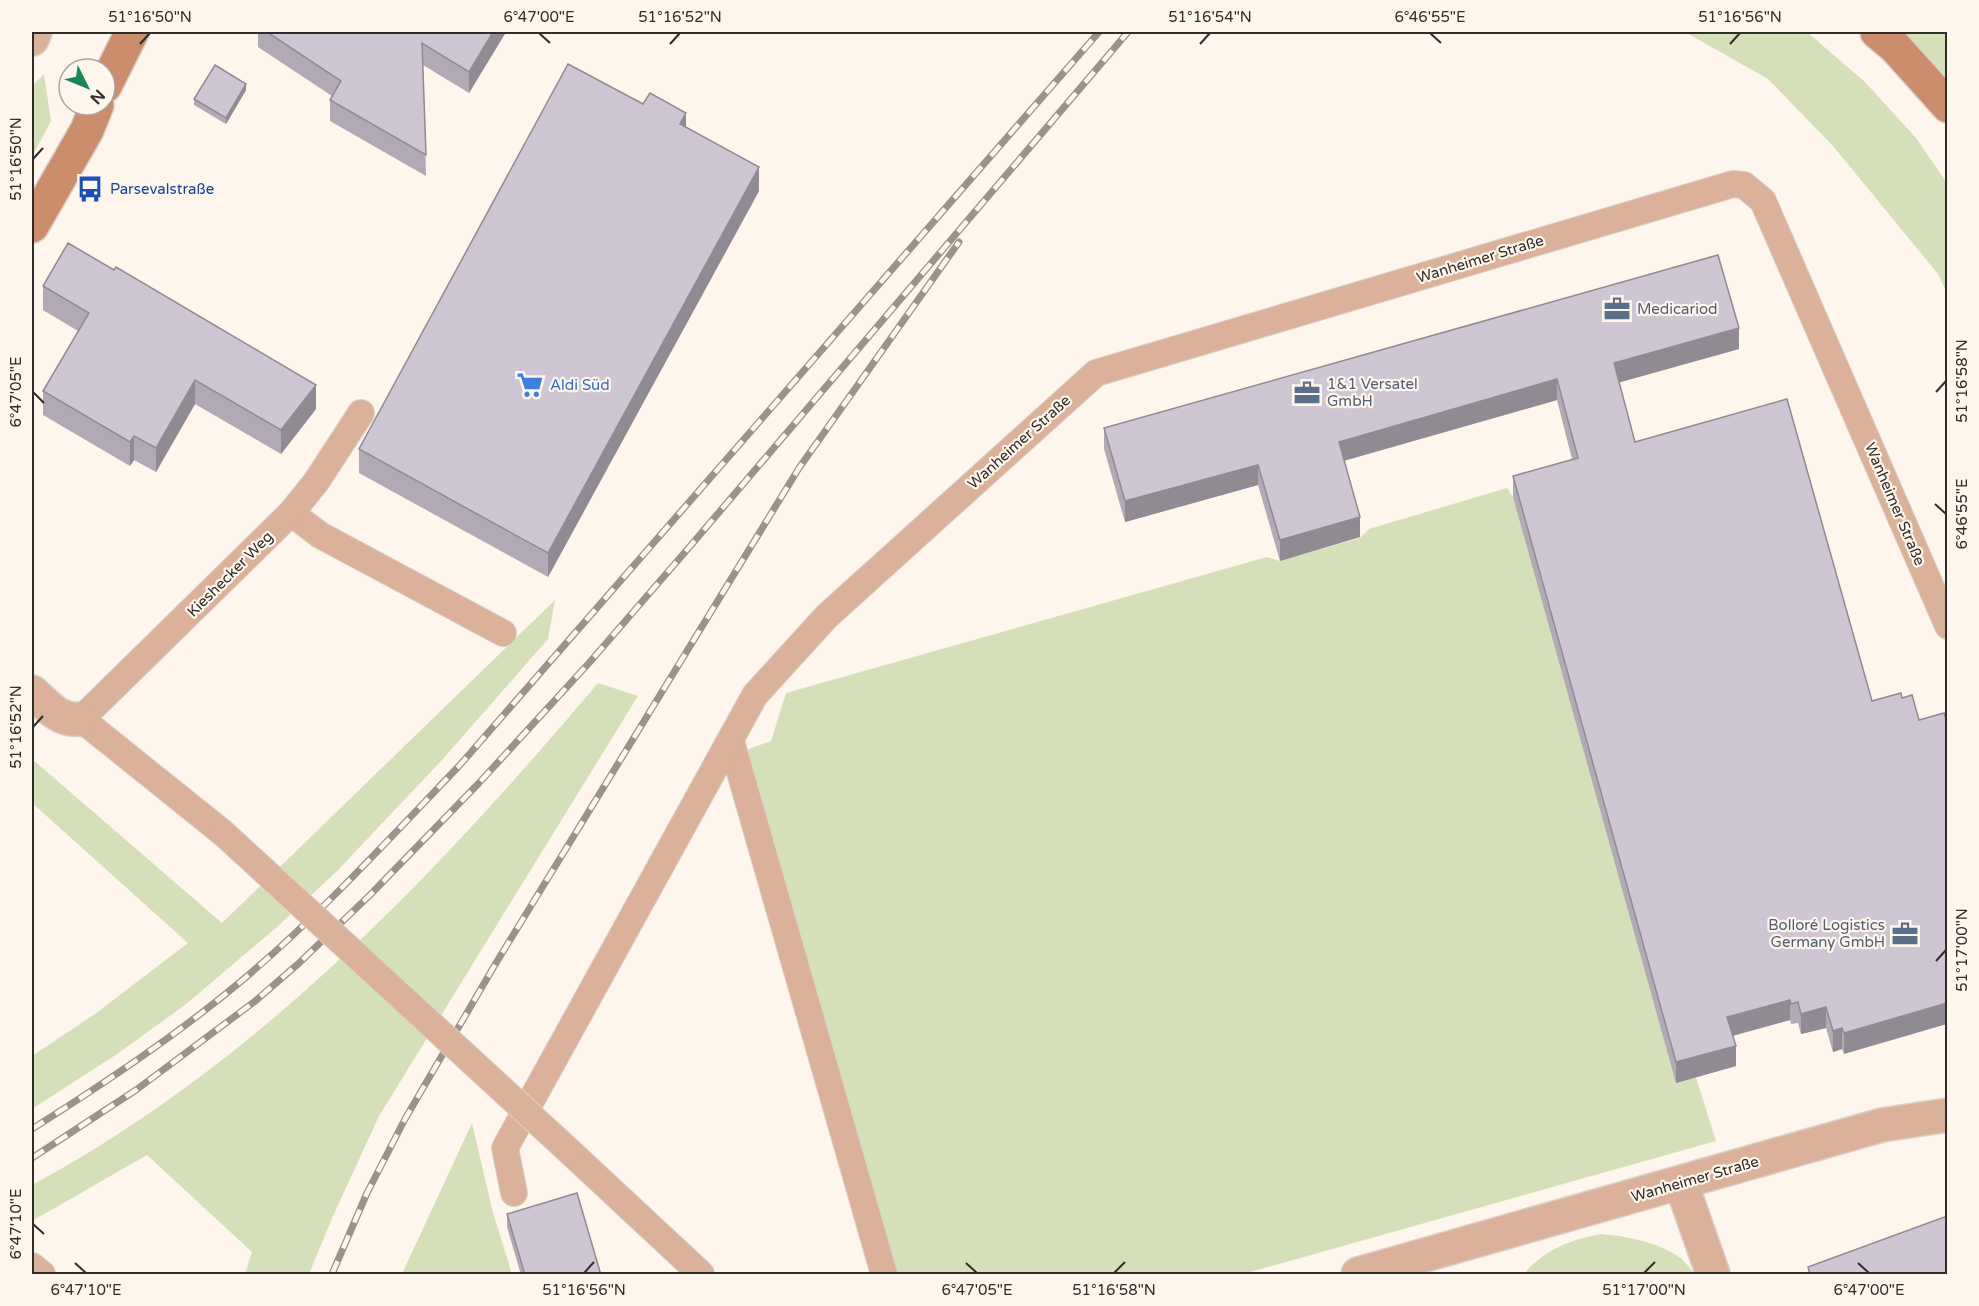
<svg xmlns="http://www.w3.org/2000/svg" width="1979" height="1306" font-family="'Varela Round',sans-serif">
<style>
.green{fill:#d5e0b9}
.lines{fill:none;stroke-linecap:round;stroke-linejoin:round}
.lane-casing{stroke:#d9d1c9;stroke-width:28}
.street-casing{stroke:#d9d1c9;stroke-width:36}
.secondary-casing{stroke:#d9d1c9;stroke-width:36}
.lane{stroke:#dbb19a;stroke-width:26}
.street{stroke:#dbb19a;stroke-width:33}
.secondary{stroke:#cb8d6c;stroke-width:33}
.rail-casing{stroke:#9a938c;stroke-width:7}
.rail{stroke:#fef5ec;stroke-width:4.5;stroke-dasharray:14;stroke-linecap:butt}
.lane-bridge-casing{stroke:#d9d1c9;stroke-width:28;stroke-linecap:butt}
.lane-bridge{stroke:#dbb19a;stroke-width:26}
.wall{fill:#b1aab5}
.shaded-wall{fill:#908b93}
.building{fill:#cec6d2;stroke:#908b93;stroke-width:1.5}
.ticks{fill:none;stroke:#302c28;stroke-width:2}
.labels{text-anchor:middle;stroke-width:4.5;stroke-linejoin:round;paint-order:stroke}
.transit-label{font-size:15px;fill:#164399;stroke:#fef5ec;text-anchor:start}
.street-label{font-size:15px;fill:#302c28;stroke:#fef5ec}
.service-label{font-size:15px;fill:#4e5e75;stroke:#fef5ec;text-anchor:start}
.shop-label{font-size:15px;fill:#366cbe;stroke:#fef5ec;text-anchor:start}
.neatline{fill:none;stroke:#302c28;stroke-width:2}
.ticks-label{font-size:15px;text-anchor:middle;fill:#302c28}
</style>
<rect width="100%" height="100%" fill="#fef5ec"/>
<!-- green -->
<g class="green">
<polygon points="1685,32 1807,32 1865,82 1916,138 1947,183 1947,293 1938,274 1833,146 1768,79"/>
<polygon points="1902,32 1947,32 1947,81 1907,37"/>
<polygon points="44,74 51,121 32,157 32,86"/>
<polygon points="1507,488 1513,497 1716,1141 1243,1274 898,1274 746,750 771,741 786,693 1267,557 1280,561 1360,538 1369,529"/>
<polygon points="555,600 548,639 442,760 337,871 277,927 185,1005 117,1054 32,1109 32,1056 95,1014 188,943 32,803 32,759 222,923"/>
<path d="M598,683L638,696L379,1116L333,1216L309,1274H245L252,1252L147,1155L32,1221V1185C256,1064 435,876 598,683Z"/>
<polygon points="472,1123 493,1213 512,1274 402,1274"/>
<path d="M1601,1234C1625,1236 1658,1242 1679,1257C1685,1261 1690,1269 1695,1274H1524C1545,1249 1570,1240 1601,1234Z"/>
</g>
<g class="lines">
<!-- lane casing -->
<g class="lane-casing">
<g id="lane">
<polyline points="291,513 320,535 503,633"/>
<polyline points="731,741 884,1274"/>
<polyline points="223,833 81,719 291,513 316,482 361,413"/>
<polyline points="568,1150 701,1274"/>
<polyline points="514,1193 505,1148 755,695 827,616 1096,373 1733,184 1744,185 1763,201 1948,626"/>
<polyline points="32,1266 42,1274"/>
</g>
</g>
<!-- street casing -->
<g class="street-casing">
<g id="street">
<polyline points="32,39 35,32"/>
<path d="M32,692C47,705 59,722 81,719"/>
<polyline points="1681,1183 1713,1274"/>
<polyline points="1358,1274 1882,1125 1948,1115"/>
</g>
</g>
<!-- secondary casing -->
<g class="secondary-casing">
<g id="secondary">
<polyline points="1877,32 1895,47 1948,106"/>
<polyline points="105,86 132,32"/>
<polyline points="32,226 87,130 97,105"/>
</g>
</g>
<!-- lane -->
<use href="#lane" class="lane"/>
<!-- street -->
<use href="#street" class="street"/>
<!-- secondary -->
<use href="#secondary" class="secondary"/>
<!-- rail casing -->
<g class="rail-casing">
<g id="rail">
<path d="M32,1129C103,1084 174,1037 239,983C318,917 388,840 459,766L1099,32"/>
<polyline points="32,1158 136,1090 254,1002 298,964 370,895 478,784 589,663 692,544 1128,32"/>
<polyline points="332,1274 367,1193 405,1119 496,963 799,468 959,242"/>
</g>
</g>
<!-- rail -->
<use href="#rail" class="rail"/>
<!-- lane-bridge casing -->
<g class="lane-bridge-casing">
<polyline id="lane-bridge" points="223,833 568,1150"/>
</g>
<!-- lane-bridge -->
<use href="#lane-bridge" class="lane-bridge"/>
</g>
<!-- wall -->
<g class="wall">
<polygon points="258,32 506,32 469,93 423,65 426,176 330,121 330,100 332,96 258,47"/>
<polygon points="246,90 226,124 194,105 194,99"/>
<polygon points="686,128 759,191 548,577 359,473 359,449"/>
<polygon points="43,286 316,409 281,454 195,404 156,472 134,460 130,466 43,415 43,391 78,331 43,310"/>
<polygon points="1739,349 1619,382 1635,442 1872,701 1844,1054 1842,1049 1833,1052 1826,1028 1801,1034 1798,1023 1791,1024 1790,1020 1733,1036 1736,1066 1676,1083 1513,497 1513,476 1572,459 1557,400 1344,461 1360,537 1280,561 1258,485 1125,522 1104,449 1104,428"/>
<polygon points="507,1214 601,1275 521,1275 507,1227"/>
</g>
<!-- shaded-wall -->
<g class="shaded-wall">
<polygon points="493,32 506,32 469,93 469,72"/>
<polygon points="246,84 246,90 226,124 226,118"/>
<polygon points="686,113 686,137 680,124"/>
<polygon points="759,167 759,191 548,577 548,553"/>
<polygon points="1739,328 1739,349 1614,384 1614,363"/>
<polygon points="1557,379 1557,400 1339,462 1339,442"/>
<polygon points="195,380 195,404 156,472 156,448"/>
<polygon points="316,385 316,409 281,454 281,430"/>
<polygon points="134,436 134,460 130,466 130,442"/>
<polygon points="1258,465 1258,485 1125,522 1125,501"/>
<polygon points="1360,517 1360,537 1280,561 1280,540"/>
<polygon points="1790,1000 1790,1020 1727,1037 1727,1017"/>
<polygon points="1947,1003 1947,1024 1844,1054 1844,1033"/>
<polygon points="1826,1007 1826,1028 1801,1034 1801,1014"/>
<polygon points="1842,1028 1842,1049 1833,1052 1833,1031"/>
<polygon points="1736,1046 1736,1066 1676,1083 1676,1062"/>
</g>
<!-- building -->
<g class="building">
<polygon points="267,32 493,32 469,72 422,43 426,155 330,100 341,81"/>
<polygon points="568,64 643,104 650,93 686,113 680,124 759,167 548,553 359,449"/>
<polygon points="215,65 246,84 226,118 194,99"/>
<polygon points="68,243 114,270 116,267 316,385 281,430 195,380 156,448 134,436 130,442 43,391 89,313 43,286"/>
<polygon points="1718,255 1739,328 1614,363 1635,442 1787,399 1872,701 1901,693 1902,698 1912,695 1919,720 1944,713 1947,722 1947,1003 1844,1033 1842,1028 1833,1031 1826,1007 1801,1014 1798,1002 1791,1004 1790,1000 1727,1017 1736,1046 1676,1062 1513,476 1578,458 1557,379 1339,442 1360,517 1280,540 1258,465 1125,501 1104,428"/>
<polygon points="577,1193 601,1275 525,1275 507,1214"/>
<polygon points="1947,1216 1947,1275 1810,1275 1808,1267"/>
</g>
<!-- ticks -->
<path class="ticks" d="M539,33L550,43M1430,33L1441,43M140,44L150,33M670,44L680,33M1200,44L1210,33M1730,44L1740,33M33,159L43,148M33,392L44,403M1936,392L1946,381M1935,504L1946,514M33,727L43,716M1936,961L1946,950M33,1224L44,1234M75,1263L86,1273M966,1263L977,1273M1858,1263L1869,1273M584,1273L594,1262M1114,1273L1125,1262M1644,1273L1655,1262"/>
<!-- icons -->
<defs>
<g id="bus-bare" transform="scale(2.07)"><path d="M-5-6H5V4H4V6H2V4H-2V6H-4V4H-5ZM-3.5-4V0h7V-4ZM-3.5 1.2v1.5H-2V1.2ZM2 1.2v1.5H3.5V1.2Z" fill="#1a4fb4" stroke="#fef5ec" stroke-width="2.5" paint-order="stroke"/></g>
<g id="office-bare" transform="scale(2.07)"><path d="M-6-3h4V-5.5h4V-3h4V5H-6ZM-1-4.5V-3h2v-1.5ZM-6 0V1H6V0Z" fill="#5c6f8a" stroke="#fef5ec" stroke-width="2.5" paint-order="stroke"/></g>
<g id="supermarket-bare" transform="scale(2.07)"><path d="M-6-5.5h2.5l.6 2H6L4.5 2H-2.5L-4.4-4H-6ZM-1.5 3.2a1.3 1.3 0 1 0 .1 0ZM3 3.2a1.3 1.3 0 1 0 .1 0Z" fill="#3f7fe0" stroke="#fef5ec" stroke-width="2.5" paint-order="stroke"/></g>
</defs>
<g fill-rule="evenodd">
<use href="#bus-bare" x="90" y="189"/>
<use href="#office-bare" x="1617" y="309"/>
<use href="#supermarket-bare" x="530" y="385"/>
<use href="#office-bare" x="1307" y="393"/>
<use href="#office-bare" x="1905" y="934"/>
</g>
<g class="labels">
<!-- transit labels -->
<g class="transit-label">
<text x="110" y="194">Parsevalstraße</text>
</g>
<!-- street labels -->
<g class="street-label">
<text transform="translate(1480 259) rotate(-17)" y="5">Wanheimer Straße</text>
<text transform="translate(1019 442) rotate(-42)" y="5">Wanheimer Straße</text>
<text transform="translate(1895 504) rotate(67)" y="5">Wanheimer Straße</text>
<text transform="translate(230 574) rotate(-45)" y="5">Kieshecker Weg</text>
<text transform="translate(1695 1179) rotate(-16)" y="5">Wanheimer Straße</text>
</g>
<!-- service labels -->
<g class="service-label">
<text x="1637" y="314">Medicariod</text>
<text x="1327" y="389">1&amp;1 Versatel<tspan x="1327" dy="17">GmbH</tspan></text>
<text x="1885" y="930" text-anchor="end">Bolloré Logistics<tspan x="1885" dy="17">Germany GmbH</tspan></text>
</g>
<!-- shop labels -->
<g class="shop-label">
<text x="550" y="390">Aldi Süd</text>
</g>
</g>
<!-- border -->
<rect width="1979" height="1306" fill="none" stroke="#fef5ec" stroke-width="66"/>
<!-- north arrow -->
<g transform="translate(87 87) rotate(133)"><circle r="28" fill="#fef5ec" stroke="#aca59e" stroke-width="1.5"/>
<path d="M0-4.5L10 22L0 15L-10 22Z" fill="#1f845e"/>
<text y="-9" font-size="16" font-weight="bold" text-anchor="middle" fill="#302c28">N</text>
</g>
<rect x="33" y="33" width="1913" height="1240" class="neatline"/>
<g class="ticks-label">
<text x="150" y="22">51°16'50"N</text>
<text x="539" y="22">6°47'00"E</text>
<text x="680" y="22">51°16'52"N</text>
<text x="1210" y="22">51°16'54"N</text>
<text x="1430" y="22">6°46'55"E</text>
<text x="1740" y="22">51°16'56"N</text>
<text transform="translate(16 159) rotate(-90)" y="5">51°16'50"N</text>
<text transform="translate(1962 381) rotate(-90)" y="5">51°16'58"N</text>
<text transform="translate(16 392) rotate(-90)" y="5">6°47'05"E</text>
<text transform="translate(1962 514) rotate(-90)" y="5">6°46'55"E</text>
<text transform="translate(16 727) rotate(-90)" y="5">51°16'52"N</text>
<text transform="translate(1962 950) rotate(-90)" y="5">51°17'00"N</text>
<text transform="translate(16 1224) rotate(-90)" y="5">6°47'10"E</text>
<text x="86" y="1295">6°47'10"E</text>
<text x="584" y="1295">51°16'56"N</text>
<text x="977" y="1295">6°47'05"E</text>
<text x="1114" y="1295">51°16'58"N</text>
<text x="1644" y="1295">51°17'00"N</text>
<text x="1869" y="1295">6°47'00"E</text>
</g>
</svg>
